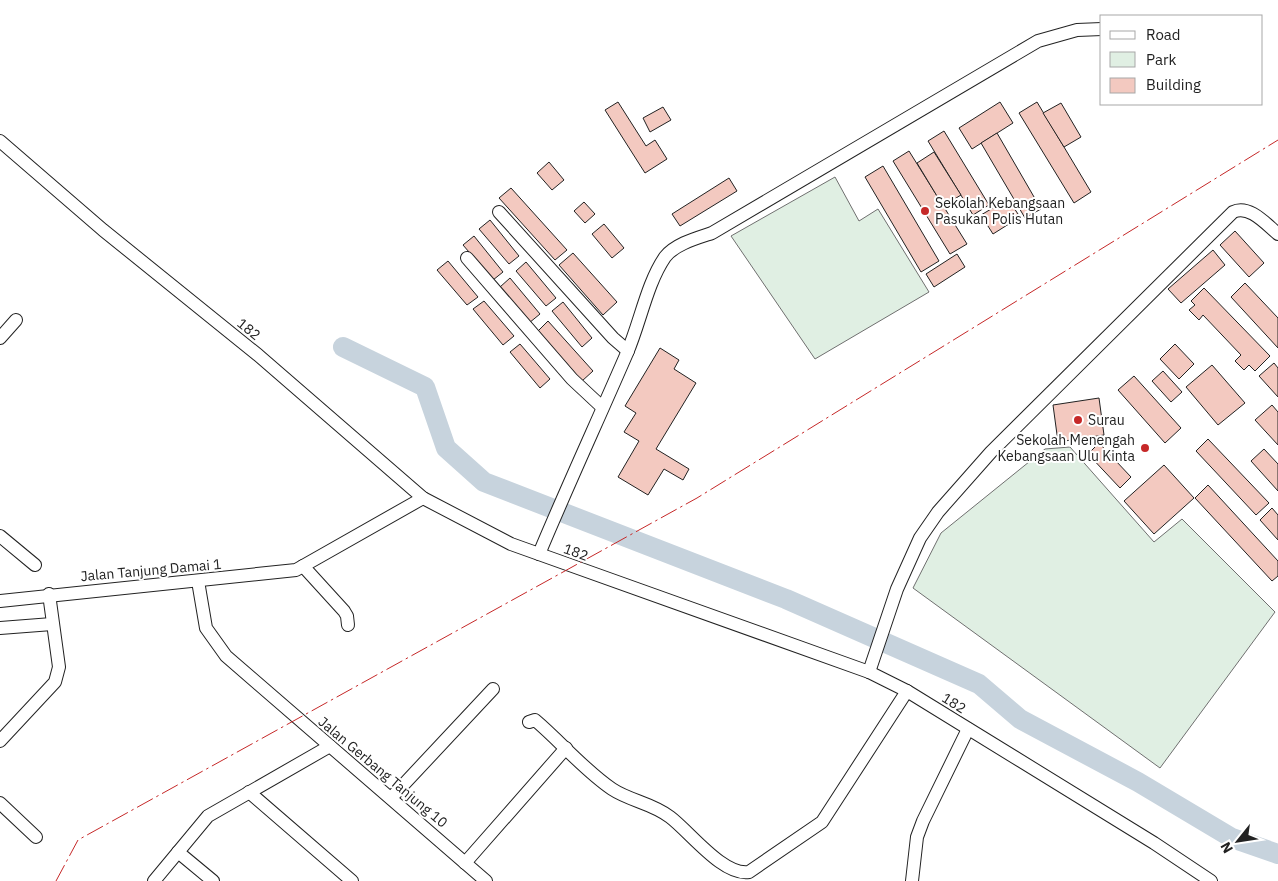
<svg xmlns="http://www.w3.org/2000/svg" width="1278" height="881" font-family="'IBM Plex Sans',sans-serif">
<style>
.green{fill:#e0efe3;stroke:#6f6f6f}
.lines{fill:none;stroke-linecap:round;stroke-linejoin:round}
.river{stroke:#c7d3dd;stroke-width:20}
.building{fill:#f3c9c0;stroke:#222}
.minor-casing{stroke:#222;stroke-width:14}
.minor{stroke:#fff;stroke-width:12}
.power{stroke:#c62828;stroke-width:1;stroke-dasharray:18 4 2.5 4;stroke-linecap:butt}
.poi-dot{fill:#c62828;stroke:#fff;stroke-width:2}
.labels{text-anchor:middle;stroke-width:4;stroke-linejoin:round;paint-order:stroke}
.poi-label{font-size:14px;fill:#222;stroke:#fff;text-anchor:start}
.street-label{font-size:14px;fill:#222;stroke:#fff}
</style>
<rect width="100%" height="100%" fill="#fff"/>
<!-- green -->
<g class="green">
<polygon points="835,177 859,221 878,209 929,292 815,359 731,236"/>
<polygon points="1070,447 1154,542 1182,519 1275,612 1160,768 913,588 941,533 1045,449"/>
</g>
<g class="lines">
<!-- river -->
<polyline class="river" points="343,347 425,387 446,448 484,482 786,599 979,684 1020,719 1138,782 1232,838 1278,854"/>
</g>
<!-- building -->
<g class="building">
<polygon points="618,102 646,146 655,140 667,159 645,173 605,110"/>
<polygon points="1000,102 1013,123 972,149 959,128"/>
<polygon points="1037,102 1091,192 1074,203 1019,113"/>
<polygon points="1061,103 1081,137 1064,147 1043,113"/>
<polygon points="663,107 671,120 650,132 643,118"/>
<polygon points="944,131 989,205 973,215 928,141"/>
<polygon points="997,133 1041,209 1025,218 981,143"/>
<polygon points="909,151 967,244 950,254 893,161"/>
<polygon points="934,152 961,195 943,206 917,163"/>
<polygon points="549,162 564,180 552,190 537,173"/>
<polygon points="883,166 939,261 921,272 865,177"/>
<polygon points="729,178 737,191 680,226 672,214"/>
<polygon points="511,188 567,250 555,260 499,198"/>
<polygon points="1008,199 1020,217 993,234 981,215"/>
<polygon points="584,202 595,214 585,223 574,211"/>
<polygon points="490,220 519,256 509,264 479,229"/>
<polygon points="604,224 624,248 612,258 592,234"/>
<polygon points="1235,231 1264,263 1249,277 1220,245"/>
<polygon points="474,236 503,272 493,280 463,245"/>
<polygon points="1213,250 1225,265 1181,303 1168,289"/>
<polygon points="573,253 617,302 603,315 559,265"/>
<polygon points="957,254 965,267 934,287 926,274"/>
<polygon points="448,261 478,297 467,305 437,270"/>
<polygon points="526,262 556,298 546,306 516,271"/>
<polygon points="510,278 540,314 529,323 500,287"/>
<polygon points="1245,283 1278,318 1278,348 1231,297"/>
<polygon points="1204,288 1270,356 1255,371 1249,365 1244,370 1235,361 1241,355 1203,315 1199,320 1189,310 1195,305 1191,301"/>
<polygon points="484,301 514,336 503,345 473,309"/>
<polygon points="563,302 592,338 582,347 552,311"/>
<polygon points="548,321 593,371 582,381 538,331"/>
<polygon points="520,344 550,379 540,388 510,352"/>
<polygon points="1175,344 1194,364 1179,379 1160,359"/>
<polygon points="660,348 679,360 674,369 696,383 656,449 689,469 683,480 664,469 648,495 618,477 639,441 624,432 636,413 625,406"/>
<polygon points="1274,363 1278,368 1278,397 1259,376"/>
<polygon points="1212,365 1245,403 1218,425 1186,387"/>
<polygon points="1163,371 1182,392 1171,402 1152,381"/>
<polygon points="1134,376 1181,428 1165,443 1118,390"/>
<polygon points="1099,398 1104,435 1058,442 1053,405"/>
<polygon points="1272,405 1278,412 1278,445 1255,420"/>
<polygon points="1208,439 1269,503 1256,515 1196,451"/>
<polygon points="1099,443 1131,477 1120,488 1088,454"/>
<polygon points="1264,449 1278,464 1278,491 1251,461"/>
<polygon points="1164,465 1194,498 1154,534 1124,501"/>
<polygon points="1208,485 1278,561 1278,576 1272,581 1195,498"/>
<polygon points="1272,508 1278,515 1278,540 1260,520"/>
</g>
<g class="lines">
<!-- minor casing -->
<g class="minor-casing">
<g id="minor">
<polyline points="0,141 103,230 258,355 423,498 511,544 869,672 907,691 1154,843 1211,881"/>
<polyline points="499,212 613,338 628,351"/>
<polyline points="467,258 572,379 602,407"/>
<polyline points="0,338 16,320"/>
<polyline points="0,536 35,565"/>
<path d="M539,554C567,487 598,420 627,353C640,323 647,283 665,257C675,244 697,238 712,233L1038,41L1077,30L1102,29"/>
<polyline points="303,566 344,611 347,616 348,625"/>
<polyline points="198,581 206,628 226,656 486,881"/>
<polyline points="0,601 296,570 423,498"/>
<polyline points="0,628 52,624"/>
<path d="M869,672L897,589L920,538L938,512L991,452L1233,212C1249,204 1266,224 1278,234"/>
<path d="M529,722L535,720C561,742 584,770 612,789C630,801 652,803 670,817C690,832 723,876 749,872L822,822L907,691"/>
<polyline points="0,741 55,682 59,667 49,594"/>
<polyline points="249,792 352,881"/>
<polyline points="391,798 493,689"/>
<polyline points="0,803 36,837"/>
<polyline points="178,852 213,881"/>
<polyline points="465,863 566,748"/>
<polyline points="154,881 208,816 330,746"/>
<polyline points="912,881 917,837 923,821 968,729"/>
</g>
</g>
<!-- minor -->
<use href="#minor" class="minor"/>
<!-- power -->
<polyline class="power" points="56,881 78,840 697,498 1278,140"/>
</g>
<!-- markers -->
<g class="poi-dot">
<circle cx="925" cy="211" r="5"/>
<circle cx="1078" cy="420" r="5"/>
<circle cx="1145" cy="448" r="5"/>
</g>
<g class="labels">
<!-- poi labels -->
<g class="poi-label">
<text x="935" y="208">Sekolah Kebangsaan<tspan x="935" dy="16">Pasukan Polis Hutan</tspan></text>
<text x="1088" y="425">Surau</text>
<text x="1135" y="445" text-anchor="end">Sekolah Menengah<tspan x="1135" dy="16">Kebangsaan Ulu Kinta</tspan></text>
</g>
<!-- street labels -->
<g class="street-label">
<text transform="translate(249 329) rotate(39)" y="5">182</text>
<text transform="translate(576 552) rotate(20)" y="5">182</text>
<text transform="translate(151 570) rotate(-5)" y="5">Jalan Tanjung Damai 1</text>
<text transform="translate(954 703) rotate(32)" y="5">182</text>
<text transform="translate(383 772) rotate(40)" y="5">Jalan Gerbang Tanjung 10</text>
</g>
</g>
<!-- legend -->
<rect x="1100" y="15" width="162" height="90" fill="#ffffff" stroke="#a7a7a7"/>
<rect x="1110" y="31" width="25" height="8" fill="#ffffff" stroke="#a7a7a7"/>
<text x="1146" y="40" font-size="15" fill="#222222">Road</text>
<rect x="1110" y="52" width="25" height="15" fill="#e0efe3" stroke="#a7a7a7"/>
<text x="1146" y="65" font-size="15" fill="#222222">Park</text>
<rect x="1110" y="78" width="25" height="15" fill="#f3c9c0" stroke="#a7a7a7"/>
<text x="1146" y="90" font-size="15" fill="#222222">Building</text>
<!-- north arrow -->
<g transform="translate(1238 841) rotate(240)" stroke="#ffffff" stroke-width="4" paint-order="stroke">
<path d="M0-4L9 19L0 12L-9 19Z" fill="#222222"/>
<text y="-8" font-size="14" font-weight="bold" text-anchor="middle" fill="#222222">N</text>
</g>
</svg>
